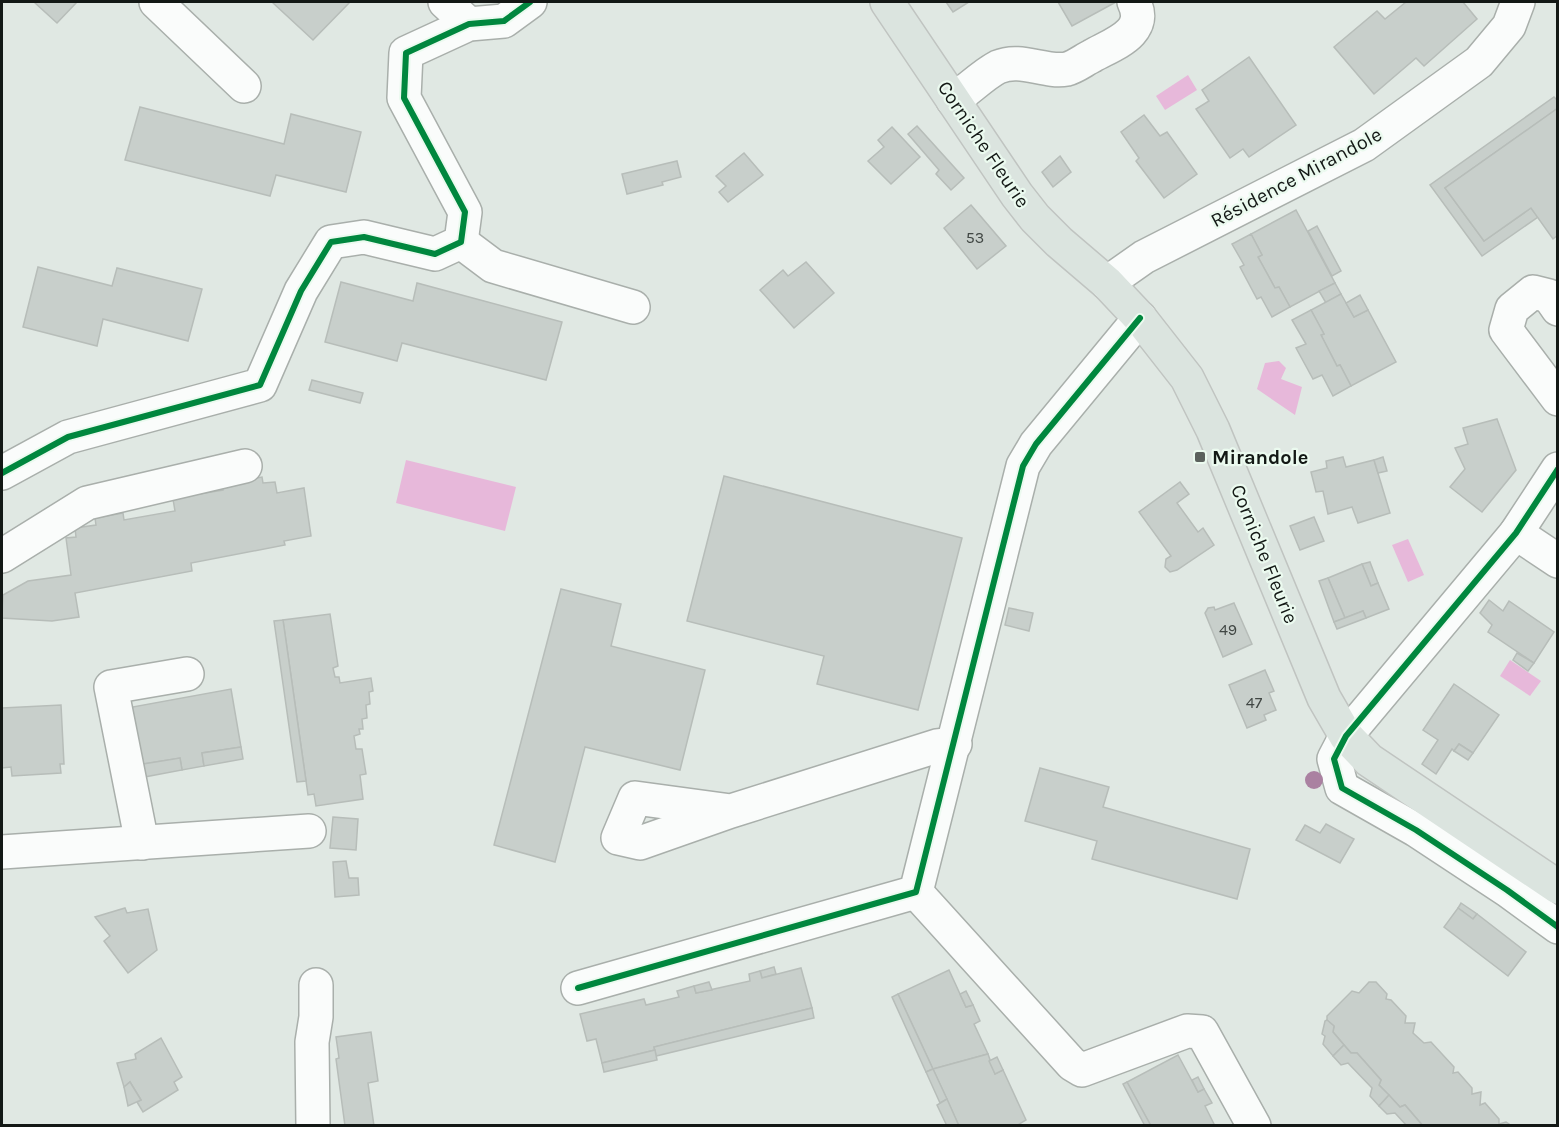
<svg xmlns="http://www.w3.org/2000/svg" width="1559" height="1127" font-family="Karla,sans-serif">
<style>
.water{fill:#e7b8da}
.building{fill:#c8cfcb;stroke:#b7bdb9;stroke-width:1.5}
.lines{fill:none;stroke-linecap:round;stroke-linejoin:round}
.minor-casing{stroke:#a9afab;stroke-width:36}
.major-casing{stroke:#c0c4c1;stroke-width:36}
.minor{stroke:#fafcfb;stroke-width:33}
.major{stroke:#dbe4df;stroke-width:33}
.cycleway-casing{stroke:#ebfaef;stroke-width:10}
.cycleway{stroke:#00873e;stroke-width:6}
.tree{fill:#aa81a1}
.poi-dot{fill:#5b615d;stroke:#ebfaef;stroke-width:2}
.labels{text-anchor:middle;stroke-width:4.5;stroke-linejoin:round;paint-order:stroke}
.number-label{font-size:16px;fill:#414744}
.street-label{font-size:20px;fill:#131815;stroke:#ebfaef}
.poi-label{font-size:20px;font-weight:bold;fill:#131815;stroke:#ebfaef;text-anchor:start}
</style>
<rect width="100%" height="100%" fill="#e0e8e3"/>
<!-- water -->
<g class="water">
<polygon points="1188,75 1197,90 1165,110 1156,96"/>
<polygon points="1279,361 1286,368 1281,379 1302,387 1295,415 1257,389 1265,363"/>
<polygon points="406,460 516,487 505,531 396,503"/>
<polygon points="1408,539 1424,575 1408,582 1392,545"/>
<polygon points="1510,660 1541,681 1530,696 1500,676"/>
</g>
<!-- building -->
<g class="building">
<polygon points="34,2 77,2 57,23"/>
<polygon points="272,2 350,2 313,40"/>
<polygon points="946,2 969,2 953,12"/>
<polygon points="1058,2 1116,2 1072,26"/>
<polygon points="1406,2 1463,2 1477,19 1424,66 1416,58 1374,94 1334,47 1377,11 1385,19"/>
<polygon points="1249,57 1296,125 1249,157 1243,149 1230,158 1196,109 1209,101 1202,90"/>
<polygon points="1554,97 1558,101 1558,108 1445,188 1484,241 1531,208 1538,217 1482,256 1430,185"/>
<polygon points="140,107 284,144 291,114 361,132 346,192 276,175 270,196 125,160"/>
<polygon points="1558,108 1558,235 1553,239 1531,208 1484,241 1445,188"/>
<polygon points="1144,115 1160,136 1167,132 1197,174 1164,198 1136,161 1139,158 1121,132"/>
<polygon points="917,126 964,178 951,190 936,174 939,170 908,134"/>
<polygon points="892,127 920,157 891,184 868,161 884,147 878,140"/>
<polygon points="744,153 763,175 728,202 719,192 726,186 716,176"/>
<polygon points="1060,156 1071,172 1053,187 1042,172"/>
<polygon points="677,161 681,177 662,182 663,185 627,194 622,174"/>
<polygon points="971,205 1006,246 977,269 944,228"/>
<polygon points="1296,210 1335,283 1290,307 1279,287 1275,288 1258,257 1262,255 1251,234"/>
<polygon points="1317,226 1341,271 1332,276 1308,231"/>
<polygon points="1251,234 1262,255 1258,257 1275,288 1279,287 1290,307 1272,317 1261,297 1257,299 1240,267 1244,265 1232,244"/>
<polygon points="806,262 834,293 794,328 760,290 783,270 788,276"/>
<polygon points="38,267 112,286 117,268 202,289 188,341 103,319 97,346 23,327"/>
<polygon points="341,282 413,301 417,283 562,322 546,380 402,343 397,361 325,342"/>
<polygon points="1335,283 1341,294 1326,303 1319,291"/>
<polygon points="1341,294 1354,317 1368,310 1396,362 1351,386 1340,365 1337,366 1321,335 1324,334 1311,310"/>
<polygon points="1360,295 1368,310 1354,317 1346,303"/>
<polygon points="1311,310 1324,334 1321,335 1337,366 1340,365 1351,386 1333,396 1322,375 1313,379 1296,348 1306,344 1292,320"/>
<polygon points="312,380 363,393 360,403 309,390"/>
<polygon points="1497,419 1516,470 1482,512 1450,487 1465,469 1455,448 1468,444 1463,428"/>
<polygon points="1343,457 1346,467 1374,460 1390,513 1358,523 1352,507 1328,514 1323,491 1316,492 1311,472 1327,468 1326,461"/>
<polygon points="1383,457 1387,471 1378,473 1374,460"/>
<polygon points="724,476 962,538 918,710 817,684 824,656 687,621"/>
<polygon points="262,477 263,483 275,482 277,493 304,488 311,536 284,541 285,545 191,563 192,571 75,593 79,617 52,621 2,618 3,595 28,581 71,575 66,538 76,537 75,528 96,525 95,518 123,513 124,520 175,511 173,499 174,498 223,490 223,484"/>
<polygon points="1180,482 1189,494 1177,503 1198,532 1203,528 1214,545 1177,570 1170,572 1165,567 1166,559 1171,556 1139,512"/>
<polygon points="1314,517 1324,541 1300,550 1290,526"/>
<polygon points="1370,562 1378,583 1371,586 1362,564"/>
<polygon points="1362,564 1371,586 1378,583 1389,609 1366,618 1363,611 1345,618 1328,578"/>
<polygon points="1328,578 1345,618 1334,622 1319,581"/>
<polygon points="561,589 621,604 611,646 705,670 680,770 585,747 555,862 494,845"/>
<polygon points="1489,600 1503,611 1509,601 1554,632 1534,663 1488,632 1492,625 1480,613"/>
<polygon points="1234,603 1252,644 1223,657 1205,613 1208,608 1214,607 1215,610"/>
<polygon points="1009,608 1033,613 1029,631 1005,625"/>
<polygon points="1363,611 1366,618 1337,629 1334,622"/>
<polygon points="330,614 338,666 333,668 335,677 339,677 340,683 371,678 373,691 369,692 370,704 366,705 367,718 362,719 363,729 359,729 360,734 354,736 356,749 362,749 366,774 360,775 363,799 316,806 314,794 308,795 283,620"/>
<polygon points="283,620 306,781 297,782 274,621"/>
<polygon points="1517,653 1534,663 1528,671 1513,660"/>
<polygon points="1265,670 1274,691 1269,693 1276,710 1264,715 1266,720 1247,728 1229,685"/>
<polygon points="1454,684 1499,715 1473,753 1459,744 1454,751 1452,749 1436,774 1422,764 1438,740 1423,730"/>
<polygon points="231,689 241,747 202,753 204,766 182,770 180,758 137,765 127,708"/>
<polygon points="2,699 2,708 61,705 64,764 60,764 61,773 12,776 11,767 2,768"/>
<polygon points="1459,744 1473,753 1468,760 1454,751"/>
<polygon points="241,747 243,759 204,766 202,753"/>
<polygon points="180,758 182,770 139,778 137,765"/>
<polygon points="1040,768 1109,787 1103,807 1250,849 1237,899 1092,859 1097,841 1025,821"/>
<polygon points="333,817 358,819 356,850 330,848"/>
<polygon points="1326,824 1354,839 1340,863 1296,840 1305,825 1320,833"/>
<polygon points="346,861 349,878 358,878 359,895 335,897 333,862"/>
<polygon points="1461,903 1477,914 1473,919 1458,908"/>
<polygon points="125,908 127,913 148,909 157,950 128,973 104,941 110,936 95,917"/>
<polygon points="1458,908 1473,919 1477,914 1526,952 1508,976 1444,927"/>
<polygon points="774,967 776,974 762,978 760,971"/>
<polygon points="801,968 812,1008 654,1047 655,1050 602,1063 596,1039 587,1041 580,1014 644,999 646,1005 679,997 677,991 694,986 696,993 750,981 749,974 760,971 762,978"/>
<polygon points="949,970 966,1007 973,1005 980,1021 974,1024 988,1054 933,1069 898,994"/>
<polygon points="709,982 712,990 696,993 694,986"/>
<polygon points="1369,982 1376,982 1387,994 1386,999 1391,1000 1406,1016 1405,1023 1415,1023 1413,1033 1424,1043 1431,1042 1454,1067 1453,1073 1458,1072 1472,1088 1472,1094 1481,1092 1480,1105 1485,1103 1499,1119 1499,1124 1506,1122 1512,1126 1423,1126 1405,1105 1400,1107 1379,1085 1381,1080 1357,1053 1351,1053 1333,1032 1334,1026 1327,1020 1327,1016 1352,991 1359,993"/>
<polygon points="966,991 973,1005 966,1007 960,994"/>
<polygon points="898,994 933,1069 926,1072 892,997"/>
<polygon points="812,1008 814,1018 656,1056 654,1047"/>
<polygon points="1327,1020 1334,1026 1333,1032 1344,1045 1333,1056 1323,1044 1325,1036 1322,1034 1325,1021"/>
<polygon points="371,1032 378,1081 368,1083 374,1126 345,1126 336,1059 339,1058 336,1037"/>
<polygon points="161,1038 182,1077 174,1082 178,1090 143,1112 137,1102 141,1100 130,1082 124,1087 117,1063 136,1059 135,1054"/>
<polygon points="1344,1045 1351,1053 1357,1053 1381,1080 1379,1085 1389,1095 1379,1106 1370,1096 1372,1088 1348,1063 1341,1065 1333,1056"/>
<polygon points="655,1050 657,1060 604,1072 602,1063"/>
<polygon points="988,1054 995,1074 1003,1070 1026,1120 1016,1126 959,1126 933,1069"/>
<polygon points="1178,1055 1198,1092 1204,1089 1212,1103 1205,1106 1215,1126 1151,1126 1127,1082"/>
<polygon points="997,1057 1003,1070 995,1074 989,1061"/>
<polygon points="933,1069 947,1099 940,1103 926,1072"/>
<polygon points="1198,1077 1204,1089 1198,1092 1192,1080"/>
<polygon points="130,1082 141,1100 128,1106 124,1087"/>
<polygon points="1127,1082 1151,1126 1145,1126 1123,1084"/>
<polygon points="1389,1095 1400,1107 1405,1105 1423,1126 1407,1126 1395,1113 1387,1114 1379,1106"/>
<polygon points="947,1099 959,1126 947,1126 937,1105"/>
</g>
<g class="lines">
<!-- minor casing -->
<g class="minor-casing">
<g id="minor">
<polyline points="156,2 244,86"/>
<polyline points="445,2 469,24"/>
<path d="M953,100C967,91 984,74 998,67C1021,57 1044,73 1067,69C1075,67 1084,60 1092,56C1113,44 1149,33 1134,2"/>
<polyline points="461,242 493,266 633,307"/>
<polyline points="1107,283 1144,257 1364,145 1479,62 1509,26 1518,2"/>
<polyline points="1558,309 1549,296 1533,292 1512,309 1506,330 1558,399"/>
<polyline points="1558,469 1516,533 1346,736 1334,759 1342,788 1416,830 1507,890 1558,927"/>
<polyline points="2,473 68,437 260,385 301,291 331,242 364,237 435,254 461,242 465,212 404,98 406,53 469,24 504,21 530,2"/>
<polyline points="1516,533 1558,561"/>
<polyline points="2,556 87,503 245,466"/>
<polyline points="731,811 635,798 618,838 640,843 731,811 937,746 955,744"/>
<polyline points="142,843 111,687 187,674"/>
<polyline points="2,852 309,831"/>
<polyline points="916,892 1072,1064 1082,1070 1187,1031 1202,1032 1254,1126"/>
<polyline points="578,988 916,892 1023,466 1036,444 1140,318"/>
<polyline points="313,1126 312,1042 316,1017 316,985"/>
</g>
</g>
<!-- major casing -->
<g class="major-casing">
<polyline id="major" points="887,2 1017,195 1035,218 1059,242 1107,283 1140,318 1187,378 1213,430 1324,698 1346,736 1369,760 1558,887"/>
</g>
<!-- minor -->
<use href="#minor" class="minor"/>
<!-- major -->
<use href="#major" class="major"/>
<!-- cycleway casing -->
<g class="cycleway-casing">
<g id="cycleway">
<polyline points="1558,469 1516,533 1346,736 1334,759 1342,788 1416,830 1507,890 1558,927"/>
<polyline points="2,473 68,437 260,385 301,291 331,242 364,237 435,254 461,242 465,212 404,98 406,53 469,24 504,21 530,2"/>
<polyline points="578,988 916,892 1023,466 1036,444 1140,318"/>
</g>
</g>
<!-- cycleway -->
<use href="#cycleway" class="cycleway"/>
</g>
<!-- trees -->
<circle class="tree" cx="1314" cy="780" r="9"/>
<!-- markers -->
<rect class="poi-dot" x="1194" y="451" width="12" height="12" rx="3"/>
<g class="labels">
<!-- number labels -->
<g class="number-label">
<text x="975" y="243">53</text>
<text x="1228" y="635">49</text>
<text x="1254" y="708">47</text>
</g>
<!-- street labels -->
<g class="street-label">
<text transform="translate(984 144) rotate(56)" y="7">Corniche Fleurie</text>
<text transform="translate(1296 177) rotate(-28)" y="7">Résidence Mirandole</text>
<text transform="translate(1265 554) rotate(68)" y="7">Corniche Fleurie</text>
</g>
<!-- poi labels -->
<g class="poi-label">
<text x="1212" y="464">Mirandole</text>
</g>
</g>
<!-- border -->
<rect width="1559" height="1127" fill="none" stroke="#131815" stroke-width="6"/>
</svg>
